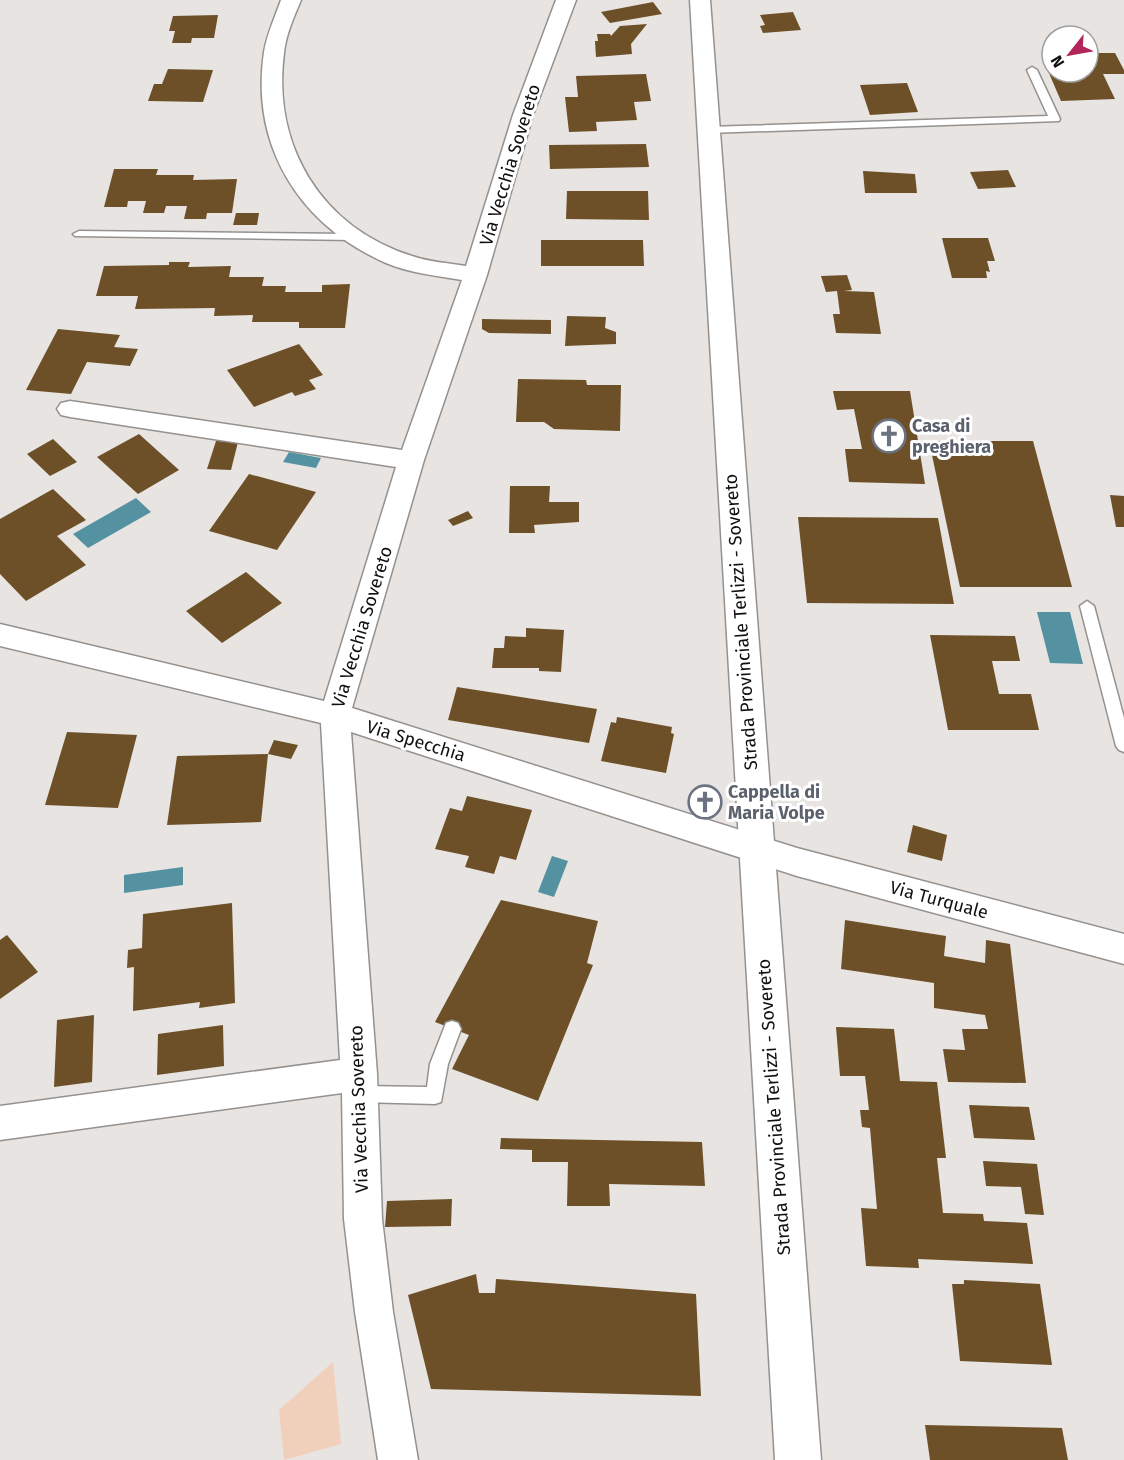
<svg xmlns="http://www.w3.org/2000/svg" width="1124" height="1460" font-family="'Fira Sans',sans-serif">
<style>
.green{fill:#f1d0bb}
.water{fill:#5492a2}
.building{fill:#6d5028}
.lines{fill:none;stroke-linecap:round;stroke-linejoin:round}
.lane-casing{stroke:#94918f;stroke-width:3}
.street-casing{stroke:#94918f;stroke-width:3}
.secondary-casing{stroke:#94918f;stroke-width:3}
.lane{fill:#fff;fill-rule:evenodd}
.street{fill:#fff;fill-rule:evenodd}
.secondary{fill:#fff;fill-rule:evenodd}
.labels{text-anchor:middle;stroke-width:6;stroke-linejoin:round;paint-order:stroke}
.street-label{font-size:18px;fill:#110f0f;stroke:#fff}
.worship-label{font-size:18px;font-weight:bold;fill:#5b616d;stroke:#fff;text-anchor:start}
</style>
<rect width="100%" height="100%" fill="#e7e4e1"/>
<!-- green -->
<polygon class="green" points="333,1362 341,1444 284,1460 279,1410"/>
<!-- water -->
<g class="water">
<polygon points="289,452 321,458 316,468 283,462"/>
<polygon points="136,498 151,512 88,548 73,534"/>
<polygon points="1037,612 1070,612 1083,664 1050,663"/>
<polygon points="552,856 568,861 554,897 538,892"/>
<polygon points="183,867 183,885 124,893 124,875"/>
</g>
<!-- building -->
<g class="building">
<polygon points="653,2 662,14 610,23 601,12"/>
<polygon points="793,12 801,30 763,33 760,26 765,25 760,15"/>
<polygon points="218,15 214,38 192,38 191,43 172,43 175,31 169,31 173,16"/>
<polygon points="647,24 631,44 632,54 596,57 595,41 598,41 597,34 610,34 611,36 620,26"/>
<polygon points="1094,53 1115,53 1124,70 1124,74 1103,74 1115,99 1061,101 1048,71 1088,72 1088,61 1097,58"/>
<polygon points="168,69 213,70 203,102 148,101 154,84 162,84"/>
<polygon points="646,74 651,101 634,102 637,120 596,122 597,131 569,132 565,97 578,97 576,76"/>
<polygon points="907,83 918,112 870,115 860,85"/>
<polygon points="646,144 649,167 550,169 549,145"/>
<polygon points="114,169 158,169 156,175 194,175 193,180 237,179 232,213 207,213 206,219 184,219 187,206 166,206 164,213 143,213 146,201 128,201 127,207 104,207"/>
<polygon points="1008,170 1016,187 978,189 970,172"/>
<polygon points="863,171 915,174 917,193 865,193"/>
<polygon points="567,191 648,191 649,220 566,219"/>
<polygon points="236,213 259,213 257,225 233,225"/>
<polygon points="942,238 988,238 995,261 987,261 990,272 986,271 987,278 952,278"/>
<polygon points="541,240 643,240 644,266 541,266"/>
<polygon points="169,262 190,262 188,267 231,266 229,277 264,277 262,286 286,286 285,292 322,292 322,285 350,284 345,328 299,328 299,322 252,322 253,315 214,316 215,308 135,309 138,296 96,296 104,266 169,265"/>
<polygon points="847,275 852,290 844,291 874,292 881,334 836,333 833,314 840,314 837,291 826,292 821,276"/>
<polygon points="567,316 606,317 605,328 616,332 616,344 565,346"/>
<polygon points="482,319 551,320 551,334 489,333 482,329"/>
<polygon points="58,329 120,335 114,347 138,349 130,366 87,362 71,394 26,390"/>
<polygon points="299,344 323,375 309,380 316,389 295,396 292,392 254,407 227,370"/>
<polygon points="518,379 586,380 587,385 621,385 620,431 554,429 544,422 516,422"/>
<polygon points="833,391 910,391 925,484 849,482 845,449 862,449 854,409 837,410"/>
<polygon points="139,434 179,470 138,494 97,457"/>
<polygon points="53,439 77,462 50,476 27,454"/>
<polygon points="216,441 238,442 231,470 207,469"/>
<polygon points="929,441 1033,441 1072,587 960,587"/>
<polygon points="249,474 316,492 277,550 209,531"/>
<polygon points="510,486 550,486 549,502 579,502 579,522 534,525 535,533 509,533"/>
<polygon points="53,489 86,520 57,536 86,565 26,601 0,574 0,519"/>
<polygon points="1110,495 1124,496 1124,527 1116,527"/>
<polygon points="468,511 473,518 453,526 448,520"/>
<polygon points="798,517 938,518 954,604 807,603"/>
<polygon points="246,572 282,603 222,643 186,611"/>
<polygon points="526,628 564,630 561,672 539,671 539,668 492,668 494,648 504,648 505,636 526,637"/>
<polygon points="930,635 1015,636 1020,661 992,661 999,694 1031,694 1039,730 948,730"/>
<polygon points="457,687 597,709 589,743 448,720"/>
<polygon points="617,717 672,727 671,733 674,734 666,773 601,761 611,722 616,723"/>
<polygon points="67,732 137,735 118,808 45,805"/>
<polygon points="274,740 298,745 291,759 268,754"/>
<polygon points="268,754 261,822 167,825 177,756"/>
<polygon points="692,790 719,792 719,813 691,811"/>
<polygon points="467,796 532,810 516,860 500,856 494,874 465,867 469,856 435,849 450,808 462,811"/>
<polygon points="913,825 947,835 942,861 907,852"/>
<polygon points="501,900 598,921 587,963 593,965 538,1101 452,1069 469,1035 435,1022"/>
<polygon points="232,903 235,1003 199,1008 200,1002 133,1011 134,967 127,968 128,950 142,948 143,914"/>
<polygon points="845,920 946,936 944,956 985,963 986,940 1010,944 1026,1083 948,1082 943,1049 965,1050 962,1029 988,1029 985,1015 934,1008 934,983 841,969"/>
<polygon points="7,935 38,972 0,999 0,940"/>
<polygon points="94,1015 92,1082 54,1087 57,1020"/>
<polygon points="223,1025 224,1066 157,1075 158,1034"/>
<polygon points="836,1027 894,1029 900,1081 937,1082 946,1158 937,1158 943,1213 983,1214 984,1221 1027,1223 1033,1264 918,1259 919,1268 866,1266 861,1208 877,1209 870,1128 862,1127 860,1110 869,1110 865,1076 840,1076"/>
<polygon points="969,1105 1029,1107 1035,1140 974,1138"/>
<polygon points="501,1138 702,1142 705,1186 609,1184 610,1206 567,1206 568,1162 532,1162 532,1150 500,1149"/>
<polygon points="983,1161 1037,1164 1044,1215 1025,1214 1021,1187 986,1186"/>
<polygon points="452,1199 451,1226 385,1227 387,1201"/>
<polygon points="476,1274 479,1293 495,1293 496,1279 696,1294 701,1396 431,1389 408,1295"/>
<polygon points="964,1280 1040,1284 1052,1365 960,1361 952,1284 964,1284"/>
<polygon points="925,1425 1062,1428 1068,1460 930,1460"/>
</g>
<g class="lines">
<!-- lane casing -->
<g class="lane-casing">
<g id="lane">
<polygon points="1032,67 1037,70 1060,119 1059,121 708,133 703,130 708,127 1048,116 1027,70"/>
<polygon points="79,231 352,234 358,237 352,240 75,236 73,234"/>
<polygon points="1087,601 1094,606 1124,718 1124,752 1119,750 1116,746 1080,606"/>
<polygon points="452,1021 458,1023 461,1029 448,1064 441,1102 435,1104 360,1102 354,1100 351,1094 354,1088 360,1086 427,1087 430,1064 446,1023"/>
</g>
</g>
<!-- street casing -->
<g class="street-casing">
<path id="street" d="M281,0H301C294,17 286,34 284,53C272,146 321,227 412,256C429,262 448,263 466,266L513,115L556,0H576L533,115L487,275L424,460L352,708L797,848L1124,934V964L797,876L351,732L377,1074L382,1219L393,1312L418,1460H378L355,1312L344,1219L342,1093L0,1140V1106L340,1060L321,723L0,646V624L324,701L396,467L70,417L61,415L57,409L61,403L70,401L402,450L462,280C437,276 410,273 386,263C300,225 250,147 264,52C267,34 275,17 281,0Z"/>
</g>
<!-- secondary casing -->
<g class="secondary-casing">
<polygon id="secondary" points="690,0 710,0 821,1460 775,1460"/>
</g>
<!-- lane -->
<use href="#lane" class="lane"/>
<!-- street -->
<use href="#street" class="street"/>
<!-- secondary -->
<use href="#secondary" class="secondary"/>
</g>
<!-- icons -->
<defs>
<g id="church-ring" transform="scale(1.725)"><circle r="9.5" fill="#fff" stroke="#6b7280" stroke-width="1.5"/><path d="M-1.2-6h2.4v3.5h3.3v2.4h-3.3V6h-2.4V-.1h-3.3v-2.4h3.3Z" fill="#6b7280"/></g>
</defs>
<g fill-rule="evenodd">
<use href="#church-ring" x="889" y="436"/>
<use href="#church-ring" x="705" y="802"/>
</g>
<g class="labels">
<!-- street labels -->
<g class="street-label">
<text transform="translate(510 165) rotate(-73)" y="6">Via Vecchia Sovereto</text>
<text transform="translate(741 622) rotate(-94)" y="6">Strada Provinciale Terlizzi - Sovereto</text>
<text transform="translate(362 627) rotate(-73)" y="6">Via Vecchia Sovereto</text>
<text transform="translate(416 741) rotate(17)" y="6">Via Specchia</text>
<text transform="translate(939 900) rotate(15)" y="6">Via Turquale</text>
<text transform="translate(774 1107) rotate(-94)" y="6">Strada Provinciale Terlizzi - Sovereto</text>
<text transform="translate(359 1109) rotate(-92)" y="6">Via Vecchia Sovereto</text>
</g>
<!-- worship labels -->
<g class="worship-label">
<text x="912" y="432">Casa di<tspan x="912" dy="21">preghiera</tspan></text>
<text x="728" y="798">Cappella di<tspan x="728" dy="21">Maria Volpe</tspan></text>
</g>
</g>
<!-- north arrow -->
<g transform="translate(1070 54) rotate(239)"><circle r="28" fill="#ffffff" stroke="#a09f9f" stroke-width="1.5"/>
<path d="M0-4.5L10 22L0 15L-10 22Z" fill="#b3245a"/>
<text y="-9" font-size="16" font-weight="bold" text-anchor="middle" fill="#110f0f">N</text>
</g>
</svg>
